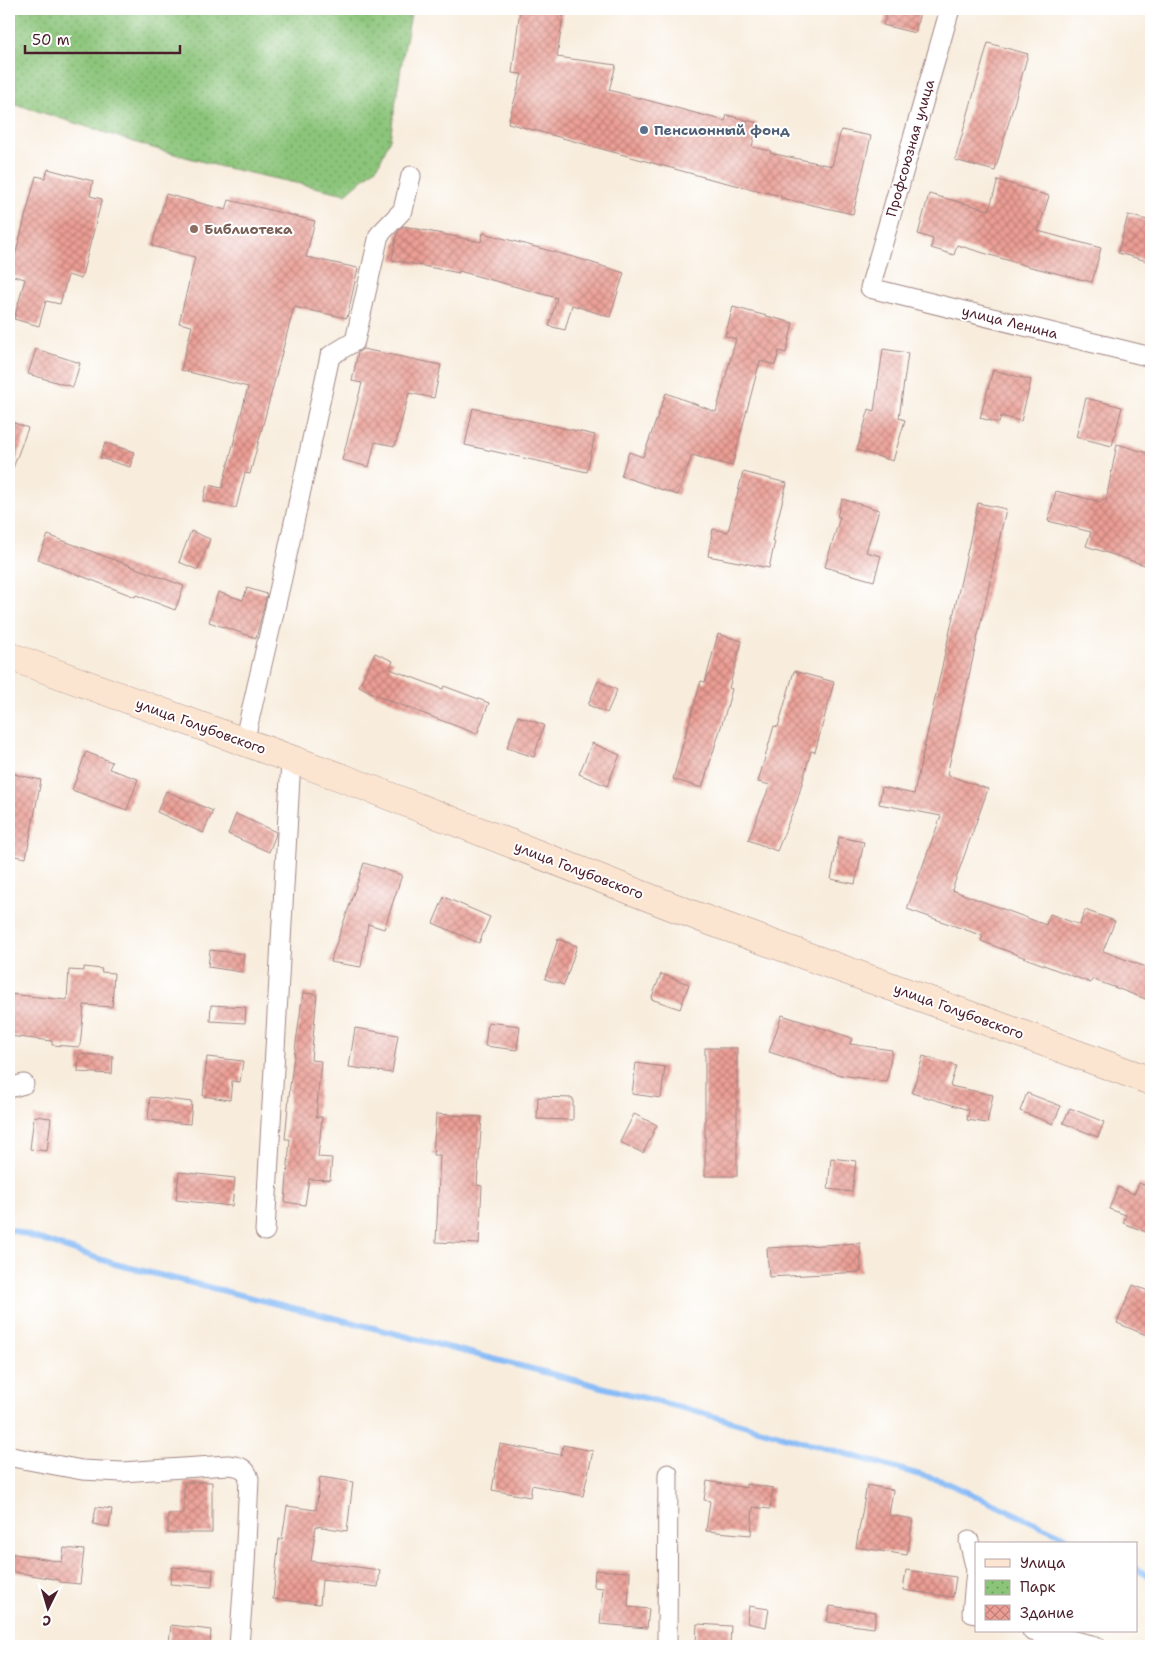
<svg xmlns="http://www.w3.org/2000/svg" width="1160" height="1655" font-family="'Shantell Sans',sans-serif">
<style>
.park{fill:url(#park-dots);stroke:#6a7252}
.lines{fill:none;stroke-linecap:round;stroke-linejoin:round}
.stream{stroke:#88bbf6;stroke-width:6}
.building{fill:url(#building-cross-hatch)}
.street-casing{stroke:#a18684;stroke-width:21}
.secondary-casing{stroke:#a18684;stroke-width:29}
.street{stroke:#fff;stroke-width:19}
.secondary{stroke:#fce5d0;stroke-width:28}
.service-dot{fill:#5c6f8a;stroke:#fff;stroke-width:2}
.education-dot{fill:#8d6e63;stroke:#fff;stroke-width:2}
.labels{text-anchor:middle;stroke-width:4;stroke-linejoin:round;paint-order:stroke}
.service-label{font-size:14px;font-weight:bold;fill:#4e5e75;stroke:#fff;text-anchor:start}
.street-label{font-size:14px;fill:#4a1f2b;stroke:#fff}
.education-label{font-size:14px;font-weight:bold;fill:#785e54;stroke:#fff;text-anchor:start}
</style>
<defs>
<pattern id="park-dots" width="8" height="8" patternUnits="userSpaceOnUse" patternTransform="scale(1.25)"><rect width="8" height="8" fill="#8bc57a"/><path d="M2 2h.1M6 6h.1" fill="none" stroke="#749f64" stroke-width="1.8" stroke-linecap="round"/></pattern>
<pattern id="building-cross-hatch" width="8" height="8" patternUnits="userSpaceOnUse" patternTransform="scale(1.25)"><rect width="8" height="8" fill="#eb9e94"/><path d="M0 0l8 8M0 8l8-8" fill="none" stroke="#c08079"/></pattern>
</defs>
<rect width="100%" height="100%" fill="#fff"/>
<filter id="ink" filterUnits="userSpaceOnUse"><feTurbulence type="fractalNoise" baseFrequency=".02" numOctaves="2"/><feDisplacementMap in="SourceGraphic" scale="10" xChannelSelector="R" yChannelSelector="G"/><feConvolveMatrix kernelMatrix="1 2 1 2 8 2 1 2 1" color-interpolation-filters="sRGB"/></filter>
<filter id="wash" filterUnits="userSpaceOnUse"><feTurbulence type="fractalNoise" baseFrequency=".0096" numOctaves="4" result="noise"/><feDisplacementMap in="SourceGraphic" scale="20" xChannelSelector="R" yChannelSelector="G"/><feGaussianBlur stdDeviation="1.12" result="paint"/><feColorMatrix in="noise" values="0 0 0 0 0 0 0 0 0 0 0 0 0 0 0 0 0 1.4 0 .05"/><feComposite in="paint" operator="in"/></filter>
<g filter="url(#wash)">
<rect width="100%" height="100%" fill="#f8eddd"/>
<!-- park -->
<polygon class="park" points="9,9 412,9 402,61 390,139 378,166 346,194 222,167 153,148 9,102"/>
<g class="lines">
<!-- stream -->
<g class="stream">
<polyline points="9,1229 115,1264 358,1324 691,1410 945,1482 1081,1544"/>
<polyline points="1136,1569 1151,1577"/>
</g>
</g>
<g id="blocks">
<!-- building -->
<g class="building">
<polygon points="520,9 564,9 557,57 616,65 609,90 725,121 727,115 757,123 752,147 771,151 770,153 832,166 841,130 871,136 853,214 781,198 781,196 711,179 508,123 522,74 512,73"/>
<polygon points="888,9 908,9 920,12 915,33 883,25"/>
<polygon points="988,43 1028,54 995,171 955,160"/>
<polygon points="48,169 93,181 90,196 102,199 81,279 68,275 60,304 46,301 39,326 14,319 25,279 10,275 36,176 45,178"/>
<polygon points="998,180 1049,196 1038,231 1101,248 1092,282 1027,266 957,245 954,255 931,248 933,239 918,234 929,194 989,210"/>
<polygon points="166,194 226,210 229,200 315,221 306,257 358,268 347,318 294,307 250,474 245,473 236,508 203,501 207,485 222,488 248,387 181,370 192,326 179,323 195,257 152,246"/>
<polygon points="1128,215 1151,221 1151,262 1118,253"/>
<polygon points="403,226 481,242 483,233 577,258 624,273 610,317 572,305 565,330 549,326 557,298 459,271 459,273 392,260 397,233"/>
<polygon points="733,307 793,323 786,353 779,351 775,365 760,361 732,466 692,455 678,495 621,476 629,452 643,457 666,393 716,412 736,339 725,336"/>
<polygon points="36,349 80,363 73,387 28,374"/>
<polygon points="363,349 441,365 434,398 409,393 395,446 375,442 369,467 342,460 362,383 352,381 358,352"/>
<polygon points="883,349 908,353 899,418 905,420 893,461 857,450 869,409 874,411"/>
<polygon points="993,370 1031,380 1021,421 1001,416 999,423 980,418"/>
<polygon points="1086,398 1122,407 1112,446 1076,437"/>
<polygon points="473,408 595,435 587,472 465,445"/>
<polygon points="9,421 28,428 10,476 9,475"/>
<polygon points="105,443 134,452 130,467 100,458"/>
<polygon points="1117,444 1151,454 1151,567 1086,546 1091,532 1048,521 1056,491 1101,502 1102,499 1106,500"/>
<polygon points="743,472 787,483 772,541 775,541 769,568 708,556 713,529 728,532"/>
<polygon points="842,499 879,510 866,552 881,556 874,581 825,567 840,517 837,516"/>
<polygon points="978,503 1006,509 947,775 988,789 952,890 1046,925 1050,914 1080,925 1085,910 1115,921 1103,951 1151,969 1151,1001 1092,979 1091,983 981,941 983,936 907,909 941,816 879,804 882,787 914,794"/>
<polygon points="191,531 210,539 198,570 179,562"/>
<polygon points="48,535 184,586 175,610 136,595 135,597 38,559"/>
<polygon points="247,588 267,594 256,638 209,622 218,592 243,600"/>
<polygon points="718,634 742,641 729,688 732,689 725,714 702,788 673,779 701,681 705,682"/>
<polygon points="375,653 393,661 390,669 443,689 444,686 489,703 477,734 380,697 359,686"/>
<polygon points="794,671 834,682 815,752 811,751 797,801 777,851 748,840 770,785 758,782 774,726 778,727"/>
<polygon points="598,681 617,690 607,713 588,705"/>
<polygon points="518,716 544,725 534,757 507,748"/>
<polygon points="592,743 620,755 607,786 579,774"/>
<polygon points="86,752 112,762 109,769 138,779 127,810 72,790"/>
<polygon points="9,773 41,780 26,858 9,855"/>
<polygon points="166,791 213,811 203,833 157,812"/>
<polygon points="236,814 276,832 275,837 269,852 228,834"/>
<polygon points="839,837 864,842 855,884 831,879"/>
<polygon points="364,863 402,875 384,929 368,924 361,967 330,962"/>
<polygon points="444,897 490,917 479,943 433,923"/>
<polygon points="558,939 577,946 564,985 545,979"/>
<polygon points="210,950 244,954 242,972 208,967"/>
<polygon points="84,967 102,969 101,972 114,973 112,1007 84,1005 80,1047 52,1045 52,1041 9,1036 9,994 67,1000 69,970 84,971"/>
<polygon points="661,974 689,984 680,1009 651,999"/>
<polygon points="303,993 317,994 311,1060 321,1061 316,1117 322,1117 318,1157 332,1158 330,1180 309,1179 305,1205 285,1202 290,1139 285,1139 290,1086"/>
<polygon points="211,1005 246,1007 245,1023 210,1021"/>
<polygon points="782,1015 852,1038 850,1044 892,1050 887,1082 841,1075 769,1052"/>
<polygon points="488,1022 520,1026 517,1050 485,1046"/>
<polygon points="355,1028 398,1035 392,1073 349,1067"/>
<rect x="705" y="1048" width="32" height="128"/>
<polygon points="79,1054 113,1056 112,1074 78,1072"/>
<polygon points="923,1056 956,1066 950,1086 993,1095 987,1123 967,1120 969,1110 912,1093"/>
<polygon points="207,1057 243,1061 240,1082 232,1081 230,1100 203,1096"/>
<polygon points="636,1063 665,1067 661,1098 632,1094"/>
<polygon points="1027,1093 1061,1106 1053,1124 1020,1111"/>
<polygon points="150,1097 192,1102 190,1124 148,1120"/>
<polygon points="538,1097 573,1098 573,1120 537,1119"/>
<polygon points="1070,1108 1104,1122 1098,1137 1063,1123"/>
<polygon points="436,1114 482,1117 477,1185 482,1186 479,1244 436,1242 440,1155 433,1155"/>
<polygon points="634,1114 657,1125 643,1153 620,1142"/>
<polygon points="34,1116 51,1118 47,1151 30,1149"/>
<polygon points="831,1158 856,1161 852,1192 828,1189"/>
<polygon points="179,1172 235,1178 232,1206 176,1200"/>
<polygon points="1139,1183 1151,1188 1151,1234 1123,1223 1126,1215 1109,1209 1118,1187 1134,1194"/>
<polygon points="860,1243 861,1272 769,1277 767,1248"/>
<polygon points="1133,1285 1151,1292 1151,1337 1117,1323"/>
<polygon points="500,1444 561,1455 563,1445 593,1451 583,1496 532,1485 530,1497 492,1490"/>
<polygon points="320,1477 353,1482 347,1531 316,1526 311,1561 380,1570 378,1587 322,1580 320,1604 273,1599 279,1539 282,1539 287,1506 316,1510"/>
<polygon points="707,1481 746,1488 746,1484 773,1488 770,1509 753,1507 751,1535 706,1531 710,1501 704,1500"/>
<polygon points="184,1482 212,1482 212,1533 168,1533 168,1514 184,1514"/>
<polygon points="867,1485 893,1490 889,1515 913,1519 907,1555 856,1547"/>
<polygon points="96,1507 112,1509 109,1527 93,1524"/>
<polygon points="64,1548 84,1550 80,1584 60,1582 60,1580 9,1571 9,1553 62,1562"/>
<polygon points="172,1567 213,1570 212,1587 170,1584"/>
<polygon points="595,1570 630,1572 628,1607 649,1609 647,1628 600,1624 603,1588 594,1587"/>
<polygon points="906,1570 956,1577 953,1597 903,1590"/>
<polygon points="749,1606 769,1609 766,1627 747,1623"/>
<polygon points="830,1606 876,1612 874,1628 827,1622"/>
<polygon points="697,1624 731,1626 730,1645 696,1642"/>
<polygon points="171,1625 211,1630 210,1646 169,1643"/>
</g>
</g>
</g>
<g filter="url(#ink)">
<use href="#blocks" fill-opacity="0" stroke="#a18684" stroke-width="1"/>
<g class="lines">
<!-- street casing -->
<g class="street-casing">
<g id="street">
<polyline points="950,9 870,288 1151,357"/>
<polyline points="244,742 282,578 330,356 355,341 379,235 403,210 411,176"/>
<polyline points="9,1088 24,1084"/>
<polyline points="265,1231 291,760"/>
<path d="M12,1457L82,1470L122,1472L228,1465C239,1466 247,1468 249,1479L245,1564L239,1646"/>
<polyline points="969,1541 976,1570 972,1613 976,1614"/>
<polyline points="1032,1631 1096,1646"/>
<polyline points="667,1646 668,1474"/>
</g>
</g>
<!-- secondary casing -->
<g class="secondary-casing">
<polyline id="secondary" points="9,656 343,778 699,917 1151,1081"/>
</g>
<!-- street -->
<use href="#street" class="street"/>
<!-- secondary -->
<use href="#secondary" class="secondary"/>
</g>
</g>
<!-- markers -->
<circle class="service-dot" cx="644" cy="130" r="5"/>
<circle class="education-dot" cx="194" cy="229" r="5"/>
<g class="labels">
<!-- service labels -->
<g class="service-label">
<text x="654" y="135">Пенсионный фонд</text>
</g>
<!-- street labels -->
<g class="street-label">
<text transform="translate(910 148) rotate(-74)" y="5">Профсоюзная улица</text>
<text transform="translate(1010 322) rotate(14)" y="5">улица Ленина</text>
<text transform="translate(201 726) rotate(20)" y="5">улица Голубовского</text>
<text transform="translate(579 870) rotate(21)" y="5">улица Голубовского</text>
<text transform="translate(959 1011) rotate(20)" y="5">улица Голубовского</text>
</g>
<!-- education labels -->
<g class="education-label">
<text x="204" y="234">Библиотека</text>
</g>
</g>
<!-- margin -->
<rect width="1160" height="1655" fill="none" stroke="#fff" stroke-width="30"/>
<!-- legend -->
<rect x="975" y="1542" width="162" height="90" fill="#ffffff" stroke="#b7a5aa"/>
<rect x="985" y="1559" width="25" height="8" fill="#fce5d0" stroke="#b7a5aa"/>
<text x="1020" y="1568" font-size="15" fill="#4a1f2b">Улица</text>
<rect x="985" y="1580" width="25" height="15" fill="url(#park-dots)" stroke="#b7a5aa"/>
<text x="1020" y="1592" font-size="15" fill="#4a1f2b">Парк</text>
<rect x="985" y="1605" width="25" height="15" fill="url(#building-cross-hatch)" stroke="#b7a5aa"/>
<text x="1020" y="1618" font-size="15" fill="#4a1f2b">Здание</text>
<!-- north arrow -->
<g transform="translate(48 1608) rotate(185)" stroke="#ffffff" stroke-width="4" paint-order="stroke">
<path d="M0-4L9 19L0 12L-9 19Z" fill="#4a1f2b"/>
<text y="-8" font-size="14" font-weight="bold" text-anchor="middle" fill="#4a1f2b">С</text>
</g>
<!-- scale -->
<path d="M25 45v8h155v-8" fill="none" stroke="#4a1f2b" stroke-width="2.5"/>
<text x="32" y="45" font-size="15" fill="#4a1f2b" stroke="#ffffff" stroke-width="4" paint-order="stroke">50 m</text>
</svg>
